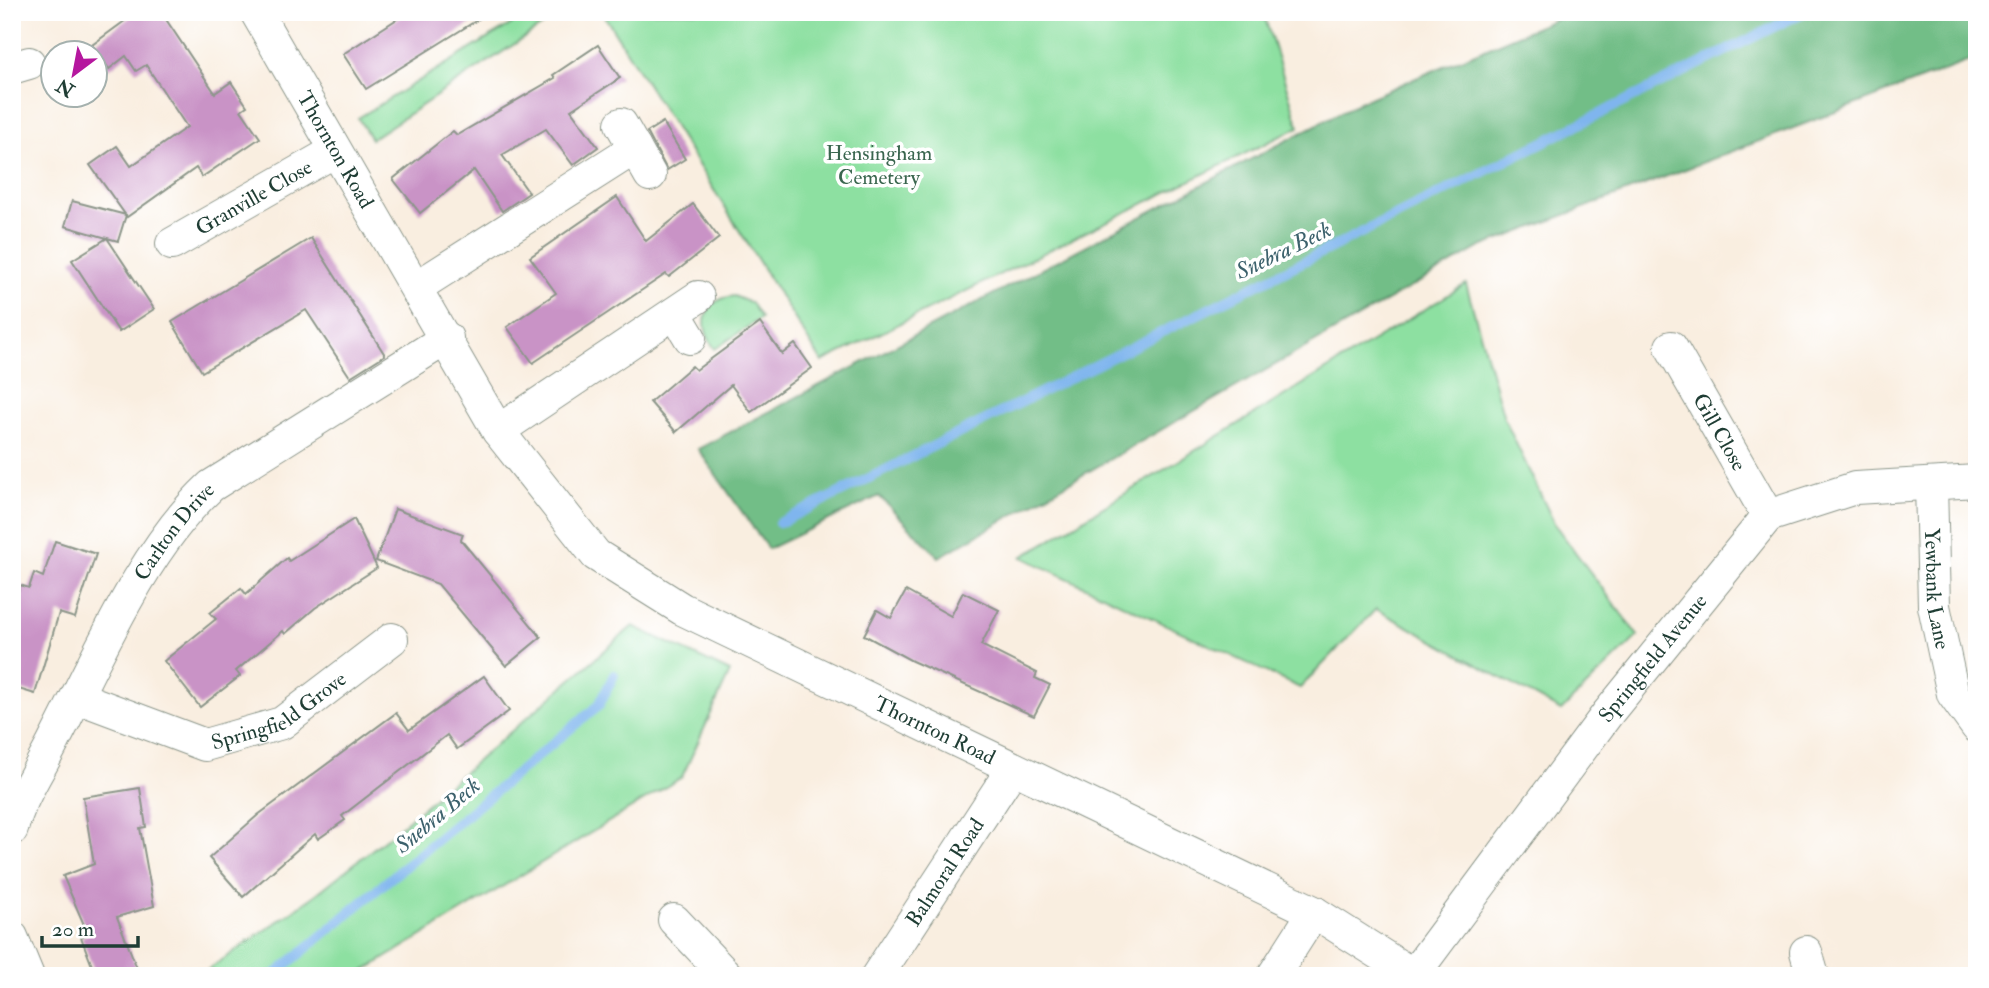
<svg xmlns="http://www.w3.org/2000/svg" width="1989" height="988" font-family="'IM FELL Double Pica',serif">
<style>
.green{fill:#8de0a1;stroke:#568e6a;stroke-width:2}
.forest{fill:#72be87;stroke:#487e5e;stroke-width:2}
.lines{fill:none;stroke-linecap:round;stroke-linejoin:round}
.stream{stroke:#7fb5ee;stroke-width:10}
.building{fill:#c993c6}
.minor-casing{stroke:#8c968a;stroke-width:34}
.minor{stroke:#fff;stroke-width:32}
.labels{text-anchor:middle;stroke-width:7;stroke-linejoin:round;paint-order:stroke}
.street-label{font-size:21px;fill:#1f3d34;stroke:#fff}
.park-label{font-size:21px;fill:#3a664f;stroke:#fff}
.water-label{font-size:23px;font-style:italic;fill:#3c616c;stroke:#fff}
</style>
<rect width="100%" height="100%" fill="#fff"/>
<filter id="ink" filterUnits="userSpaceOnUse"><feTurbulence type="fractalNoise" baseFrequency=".0143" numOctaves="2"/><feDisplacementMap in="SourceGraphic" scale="14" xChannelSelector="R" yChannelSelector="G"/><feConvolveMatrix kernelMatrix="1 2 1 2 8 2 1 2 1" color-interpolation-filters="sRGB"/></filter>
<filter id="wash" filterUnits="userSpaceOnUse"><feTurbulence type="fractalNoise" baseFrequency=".00686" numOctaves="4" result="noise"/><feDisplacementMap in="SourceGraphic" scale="28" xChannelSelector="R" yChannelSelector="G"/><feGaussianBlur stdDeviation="1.57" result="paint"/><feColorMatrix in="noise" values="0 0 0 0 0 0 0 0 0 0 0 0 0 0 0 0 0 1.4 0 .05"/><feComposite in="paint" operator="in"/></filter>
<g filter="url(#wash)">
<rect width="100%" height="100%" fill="#f9eee0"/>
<!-- green -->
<g class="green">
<polygon points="531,12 563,12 371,139 358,118"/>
<polygon points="602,12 1263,12 1299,127 822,362"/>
<polygon points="1466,284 1504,418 1555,525 1638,636 1561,711 1376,609 1300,688 1022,557"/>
<path d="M734,296L751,303L761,318L715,349C698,326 702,300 734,296Z"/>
<polygon points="633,626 730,672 682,777 356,976 199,976 310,899 404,824"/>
</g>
<!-- forest -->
<polygon class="forest" points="1572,12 1977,12 1977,58 1481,247 939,557 879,496 768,549 698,449 1362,101"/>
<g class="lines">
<!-- stream -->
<g class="stream">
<polyline points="779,523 1804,12"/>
<polyline points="273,976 599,705 614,675"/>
</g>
</g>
<g id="blocks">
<!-- building -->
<g class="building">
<polygon points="137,12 161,12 215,93 231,82 247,106 241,110 260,138 202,177 196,168 127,217 90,165 117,146 131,166 187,127 146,65 136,71 126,56 109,69 92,45"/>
<polygon points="408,12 490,12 366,89 343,54"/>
<polygon points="598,45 620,78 571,110 598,147 573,165 546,129 502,155 529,193 502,211 474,170 420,213 393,179 453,131 457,135 555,78 553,75"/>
<polygon points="663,122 685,159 667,170 647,132"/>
<polygon points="617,197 646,241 693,204 719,238 669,277 666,274 533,363 507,327 556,293 530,257"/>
<polygon points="72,201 126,215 118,241 107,238 154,309 119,332 72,260 107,238 65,226"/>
<polygon points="311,238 385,355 350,377 306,310 202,372 172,322"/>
<polygon points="760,323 782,354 795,344 812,368 751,412 731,385 676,432 650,402 692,366 696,370"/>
<polygon points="395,509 463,534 461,540 541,637 506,666 438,584 376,561"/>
<polygon points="354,519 377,568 315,608 285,634 283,631 236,671 240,676 200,707 164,661 216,619 210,613 241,588 246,594 287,558 289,561"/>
<polygon points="55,541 96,554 75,618 59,613 35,694 12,687 12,611 20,585 29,588 34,573 43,577"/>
<polygon points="906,591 951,616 963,592 999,610 981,645 1037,673 1035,678 1050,685 1034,716 912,661 864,635 877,610 891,618"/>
<polygon points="484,676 509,711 457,749 447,735 342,816 345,820 318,839 315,834 243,897 209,858 258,815 396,713 409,730"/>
<polygon points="140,788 146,827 140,828 154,906 117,917 140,976 96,976 81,937 88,934 63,876 94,864 83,797"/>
</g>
</g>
</g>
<g filter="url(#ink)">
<use href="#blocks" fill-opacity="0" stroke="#8c968a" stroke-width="2"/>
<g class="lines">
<!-- minor casing -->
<g class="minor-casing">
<g id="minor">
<path id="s1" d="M256,12L498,431L596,555L682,609L1314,912L1415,976"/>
<polyline points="12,68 29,63"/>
<polyline points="621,124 650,175"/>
<path id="s2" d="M172,244L335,151"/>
<polyline points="417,287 635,148"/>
<polyline points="675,313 690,338"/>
<path id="s3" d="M1671,347L1768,516"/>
<polyline points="498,431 698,297"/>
<path id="s4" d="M1931,484L1934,606L1953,694L1977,727"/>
<path id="s5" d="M77,697L205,745L282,723L392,639"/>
<path id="s6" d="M12,829C20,797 42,766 56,737C98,656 144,548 211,486L447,338"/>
<polyline points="674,920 727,976"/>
<polyline points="12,937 28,976"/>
<polyline points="1806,952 1813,976"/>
<path id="s7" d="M1414,974L1608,713L1768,516L1855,488L1977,481"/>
<path id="s8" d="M877,976L1013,768"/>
<polyline points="1273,976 1314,912"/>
</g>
</g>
<!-- minor -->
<use href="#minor" class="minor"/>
</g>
</g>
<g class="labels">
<!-- street labels -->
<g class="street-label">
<text dy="7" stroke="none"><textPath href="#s1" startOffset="159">Thornton Road</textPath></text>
<text dy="7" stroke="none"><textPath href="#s2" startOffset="94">Granville Close</textPath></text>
<text dy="7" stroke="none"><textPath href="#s3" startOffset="98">Gill Close</textPath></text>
<text dy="7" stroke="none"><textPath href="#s6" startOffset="340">Carlton Drive</textPath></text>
<text dy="7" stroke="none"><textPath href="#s4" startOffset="105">Yewbank Lane</textPath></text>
<text dy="7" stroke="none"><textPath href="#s7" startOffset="396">Springfield Avenue</textPath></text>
<text dy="7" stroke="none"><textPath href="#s5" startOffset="219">Springfield Grove</textPath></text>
<text dy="7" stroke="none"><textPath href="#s1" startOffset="1024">Thornton Road</textPath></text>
<text dy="7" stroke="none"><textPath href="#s8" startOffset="124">Balmoral Road</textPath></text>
</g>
<!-- park labels -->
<g class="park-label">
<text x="879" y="160">Hensingham<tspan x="879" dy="24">Cemetery</tspan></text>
</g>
<!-- water labels -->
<g class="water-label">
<text transform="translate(1283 250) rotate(-26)" y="8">Snebra Beck</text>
<text transform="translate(437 815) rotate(-40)" y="8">Snebra Beck</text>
</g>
</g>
<!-- margin -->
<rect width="1989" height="988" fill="none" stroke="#fff" stroke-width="42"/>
<!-- north arrow -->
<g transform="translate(74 74) rotate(212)"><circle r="33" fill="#ffffff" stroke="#a5b1ae" stroke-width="2"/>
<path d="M0-5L12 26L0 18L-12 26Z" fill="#b5179e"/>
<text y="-10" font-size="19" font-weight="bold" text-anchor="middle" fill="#1f3d34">N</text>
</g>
<!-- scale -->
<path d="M42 936v10h96v-10" fill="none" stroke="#1f3d34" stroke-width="3.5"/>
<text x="52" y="936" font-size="21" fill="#1f3d34" stroke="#ffffff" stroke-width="5" paint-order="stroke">20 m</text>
</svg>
